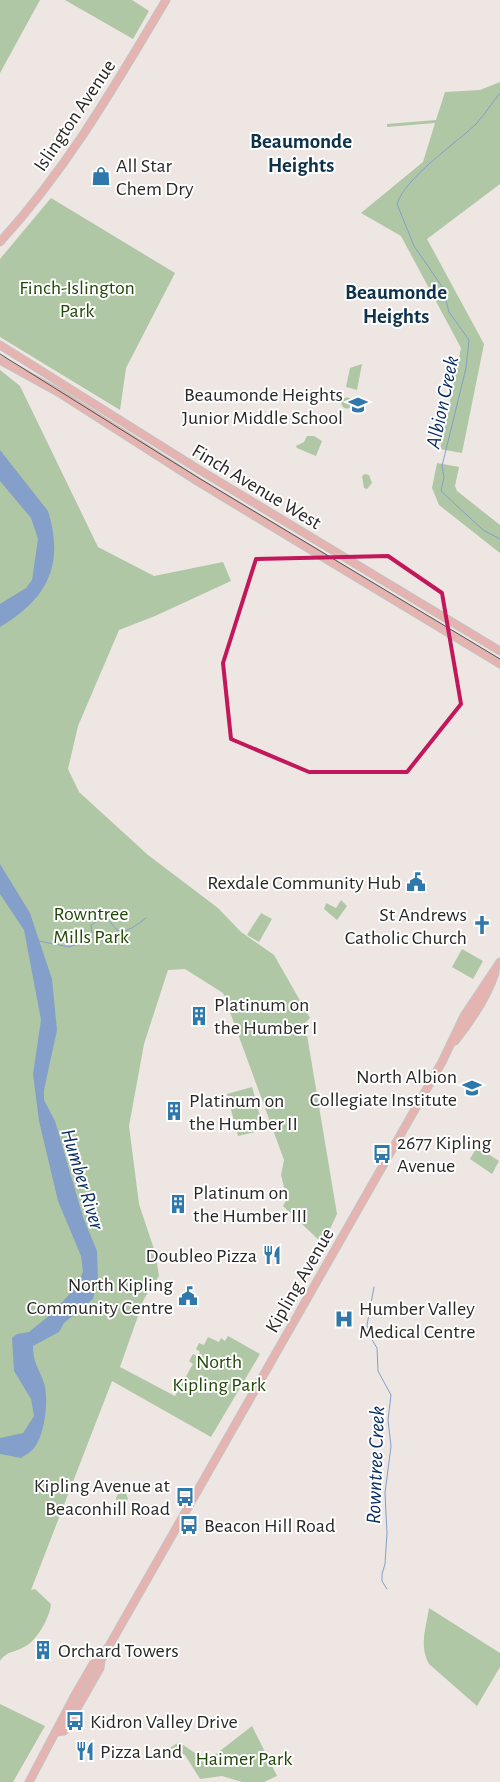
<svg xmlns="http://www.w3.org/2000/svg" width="500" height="1782" font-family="'Alegreya Sans',sans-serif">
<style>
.green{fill:#afc7a4}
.water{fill:#84a0ca}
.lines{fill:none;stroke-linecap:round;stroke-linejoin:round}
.stream{stroke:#84a0ca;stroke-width:1}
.major-casing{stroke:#c3c3c3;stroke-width:9}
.major{stroke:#e5b4b0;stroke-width:7}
.tram{stroke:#565352;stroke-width:1}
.marked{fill:none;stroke:#c2185b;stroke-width:4;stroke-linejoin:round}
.labels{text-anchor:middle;stroke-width:4;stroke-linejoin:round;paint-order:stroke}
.street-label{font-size:20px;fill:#2a2827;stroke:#fff}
.poi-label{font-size:20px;fill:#2a2827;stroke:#fff;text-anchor:start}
.park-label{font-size:20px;fill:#224807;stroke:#fff}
.neighbourhood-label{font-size:21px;font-weight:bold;fill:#0e324b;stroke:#fff}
.water-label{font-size:21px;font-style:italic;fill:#082c60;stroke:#fff}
</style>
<rect width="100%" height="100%" fill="#ede6e3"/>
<!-- green -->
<g class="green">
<polygon points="0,0 40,0 0,73"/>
<polygon points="65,0 132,0 149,11 133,39"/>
<polygon points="500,82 500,184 427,239 484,344 462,453 440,449 461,348 401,236 361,213 423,162 435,123 387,127 387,124 436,120 445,92 480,90"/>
<polygon points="51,198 175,273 126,368 120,410 0,337 0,259"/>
<polygon points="362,364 357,390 346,387 350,368"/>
<path d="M0,370L20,386L98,547L154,576L223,562L231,581L155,616L119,630L78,726L68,769L79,792L148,855L218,908L241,932L274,955L310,1018L305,1023L337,1214L323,1244L283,1206L287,1199L281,1175L284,1160L223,993L185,969L168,970L144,1044L129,1126L139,1204L155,1252L159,1276L144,1299L120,1367L175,1396L193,1364L189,1361L193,1354L197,1356L200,1352L196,1349L199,1343L204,1345L208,1337L219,1342L221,1338L225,1341L228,1336L260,1354L211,1437L112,1381L31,1590L35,1589L51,1604C50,1617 37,1641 24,1647C13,1653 7,1651 0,1661Z"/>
<circle cx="347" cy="403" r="5.5"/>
<polygon points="307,436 314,436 322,441 316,456 297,448 296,446 304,442"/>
<polygon points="437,463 459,467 455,486 457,491 500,525 500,553 439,505 432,488"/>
<polygon points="365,474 369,475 372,483 367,489 364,488 362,476"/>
<polygon points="341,900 347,906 337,920 324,909 326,903 336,908"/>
<polygon points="261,913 272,919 259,942 247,935"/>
<polygon points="462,949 483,961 473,979 452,967"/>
<polygon points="252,1087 264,1130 238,1136 227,1094"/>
<polygon points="477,1147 499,1161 492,1174 470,1159"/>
<polygon points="125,1490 128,1499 126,1502 118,1505 116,1498 119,1492"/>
<path d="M429,1608L500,1653V1667L477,1706L429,1664C419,1646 426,1628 429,1608Z"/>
<polygon points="0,1704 45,1726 13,1782 0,1782"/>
<polygon points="252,1726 277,1776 264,1782 242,1782 222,1776 200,1779 185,1755 180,1752 165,1760 159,1755 179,1742 202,1758 216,1754"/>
</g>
<!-- water -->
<g class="water">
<path d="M0,450L48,511C65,565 47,599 0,627V604L26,588L32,580L38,539L31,518L0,481Z"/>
<path d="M0,864L30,913L52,979L57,1030L44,1090V1100L55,1121L83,1217L97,1251L98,1279L93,1299L64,1323L59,1332L33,1346C33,1363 39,1368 44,1383C49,1399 45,1435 34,1448C31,1452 25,1455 21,1458L0,1454V1438L23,1433L34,1416L31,1399L14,1371L12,1338L17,1334L29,1332L51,1314L79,1284L83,1271L81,1256L58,1201L39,1121L33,1074L41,1020L24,930L0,894Z"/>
</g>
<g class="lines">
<!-- stream -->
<g class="stream">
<path d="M500,93C492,103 485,114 476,124C455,144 405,178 397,204L414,246L443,288L449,312L469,340L466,368L442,466L444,477L441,491L483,530L500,539"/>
<path d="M39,941L69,947L88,941L92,934L91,925C94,923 99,920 102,919C118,917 109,948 146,918"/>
<polyline points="374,1287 367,1325 368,1333 377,1348 378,1371 391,1395 388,1420 391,1446 385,1493 387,1533 385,1564 382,1574 382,1581 387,1589"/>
</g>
<!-- major casing -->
<g class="major-casing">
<g id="major">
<path d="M0,242C69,166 114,87 166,0"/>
<polyline points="0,345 198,469 500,651"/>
<polyline points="0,360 58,392 197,481 500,664"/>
<path d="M455,1041C471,1021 487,997 495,973"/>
<polyline points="57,1732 64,1731 100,1668 101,1660 442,1062 464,1016 500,962"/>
<polyline points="29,1782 75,1695 93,1664 101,1660"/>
</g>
</g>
<!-- major -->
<use href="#major" class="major"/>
<!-- tram -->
<polyline class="tram" points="0,354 202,480 500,659"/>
</g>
<!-- marked area -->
<path class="marked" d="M388,556L442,593L461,704L407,772H309L231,739L223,663L256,559Z"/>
<!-- icons -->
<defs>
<g id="shop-bare" transform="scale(1.5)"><path d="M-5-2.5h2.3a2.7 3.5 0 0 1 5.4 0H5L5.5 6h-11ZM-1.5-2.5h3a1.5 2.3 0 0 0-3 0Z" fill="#2e78ab" stroke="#fff" stroke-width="2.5" paint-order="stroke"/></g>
<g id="school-bare" transform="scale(1.5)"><path d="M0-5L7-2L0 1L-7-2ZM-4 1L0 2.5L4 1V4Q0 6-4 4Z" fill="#2e78ab" stroke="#fff" stroke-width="2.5" paint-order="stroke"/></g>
<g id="civic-bare" transform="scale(1.5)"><path d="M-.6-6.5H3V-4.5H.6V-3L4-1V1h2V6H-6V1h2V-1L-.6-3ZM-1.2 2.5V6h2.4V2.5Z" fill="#2e78ab" stroke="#fff" stroke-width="2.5" paint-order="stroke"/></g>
<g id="church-bare" transform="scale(1.5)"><path d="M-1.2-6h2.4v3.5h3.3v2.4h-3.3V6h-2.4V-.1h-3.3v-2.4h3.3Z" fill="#2e78ab" stroke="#fff" stroke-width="2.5" paint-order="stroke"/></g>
<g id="building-bare" transform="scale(1.5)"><path d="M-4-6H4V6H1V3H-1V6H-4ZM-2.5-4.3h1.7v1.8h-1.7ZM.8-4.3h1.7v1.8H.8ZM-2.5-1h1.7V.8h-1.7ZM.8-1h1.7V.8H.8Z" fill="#2e78ab" stroke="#fff" stroke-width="2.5" paint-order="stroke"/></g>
<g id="bus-bare" transform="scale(1.5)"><path d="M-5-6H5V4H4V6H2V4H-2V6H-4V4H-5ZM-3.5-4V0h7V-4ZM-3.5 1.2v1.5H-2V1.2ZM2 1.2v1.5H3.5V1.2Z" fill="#2e78ab" stroke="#fff" stroke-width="2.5" paint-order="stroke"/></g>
<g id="restaurant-bare" transform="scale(1.5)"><path d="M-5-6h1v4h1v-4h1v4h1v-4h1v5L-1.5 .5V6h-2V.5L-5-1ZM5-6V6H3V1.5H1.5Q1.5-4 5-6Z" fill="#2e78ab" stroke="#fff" stroke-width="2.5" paint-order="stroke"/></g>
<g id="hospital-bare" transform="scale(1.5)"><path d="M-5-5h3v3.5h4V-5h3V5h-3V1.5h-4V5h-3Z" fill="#2e78ab" stroke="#fff" stroke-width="2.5" paint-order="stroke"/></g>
</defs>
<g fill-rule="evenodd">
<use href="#shop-bare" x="101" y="176"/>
<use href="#school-bare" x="358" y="405"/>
<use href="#civic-bare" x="416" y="882"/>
<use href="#church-bare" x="482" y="925"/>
<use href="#building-bare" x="199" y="1016"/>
<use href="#school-bare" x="472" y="1088"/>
<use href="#building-bare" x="174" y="1111"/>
<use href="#bus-bare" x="382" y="1154"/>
<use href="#building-bare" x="178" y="1204"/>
<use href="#restaurant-bare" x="272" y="1255"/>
<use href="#civic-bare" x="188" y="1296"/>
<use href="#hospital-bare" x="344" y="1319"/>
<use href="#bus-bare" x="185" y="1497"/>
<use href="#bus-bare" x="189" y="1525"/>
<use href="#building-bare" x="43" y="1650"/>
<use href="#bus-bare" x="75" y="1721"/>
<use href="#restaurant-bare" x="85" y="1751"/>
</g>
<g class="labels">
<!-- street labels -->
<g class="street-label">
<text transform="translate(74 115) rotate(-56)" y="7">Islington Avenue</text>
<text transform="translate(257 486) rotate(31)" y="7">Finch Avenue West</text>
<text transform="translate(299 1280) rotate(-60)" y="7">Kipling Avenue</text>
</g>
<!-- poi labels -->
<g class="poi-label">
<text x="116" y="172">All Star<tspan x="116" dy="23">Chem Dry</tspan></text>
<text x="343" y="401" text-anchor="end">Beaumonde Heights<tspan x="343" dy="23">Junior Middle School</tspan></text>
<text x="401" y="889" text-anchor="end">Rexdale Community Hub</text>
<text x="467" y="921" text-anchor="end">St Andrews<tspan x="467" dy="23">Catholic Church</tspan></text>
<text x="214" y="1011">Platinum on<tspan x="214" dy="23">the Humber I</tspan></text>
<text x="457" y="1083" text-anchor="end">North Albion<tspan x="457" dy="23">Collegiate Institute</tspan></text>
<text x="189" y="1107">Platinum on<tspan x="189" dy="23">the Humber II</tspan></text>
<text x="397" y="1149">2677 Kipling<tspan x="397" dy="23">Avenue</tspan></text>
<text x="193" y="1199">Platinum on<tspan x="193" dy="23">the Humber III</tspan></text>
<text x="257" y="1262" text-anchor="end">Doubleo Pizza</text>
<text x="173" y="1291" text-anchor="end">North Kipling<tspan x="173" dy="23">Community Centre</tspan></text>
<text x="359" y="1315">Humber Valley<tspan x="359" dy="23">Medical Centre</tspan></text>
<text x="170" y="1492" text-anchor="end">Kipling Avenue at<tspan x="170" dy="23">Beaconhill Road</tspan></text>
<text x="204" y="1532">Beacon Hill Road</text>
<text x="58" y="1657">Orchard Towers</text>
<text x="90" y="1728">Kidron Valley Drive</text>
<text x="100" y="1758">Pizza Land</text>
</g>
<!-- park labels -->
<g class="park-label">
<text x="77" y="294">Finch-Islington<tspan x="77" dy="23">Park</tspan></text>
<text x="91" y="920">Rowntree<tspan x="91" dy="23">Mills Park</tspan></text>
<text x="219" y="1368">North<tspan x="219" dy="23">Kipling Park</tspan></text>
<text x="244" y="1765">Haimer Park</text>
</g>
<!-- neighbourhood labels -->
<g class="neighbourhood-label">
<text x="301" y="148">Beaumonde<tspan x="301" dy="24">Heights</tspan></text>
<text x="396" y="299">Beaumonde<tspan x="396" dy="24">Heights</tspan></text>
</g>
<!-- water labels -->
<g class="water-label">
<text transform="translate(442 402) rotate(-78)" y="7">Albion Creek</text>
<text transform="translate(83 1179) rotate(73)" y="7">Humber River</text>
<text transform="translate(375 1465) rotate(-88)" y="7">Rowntree Creek</text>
</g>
</g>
</svg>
